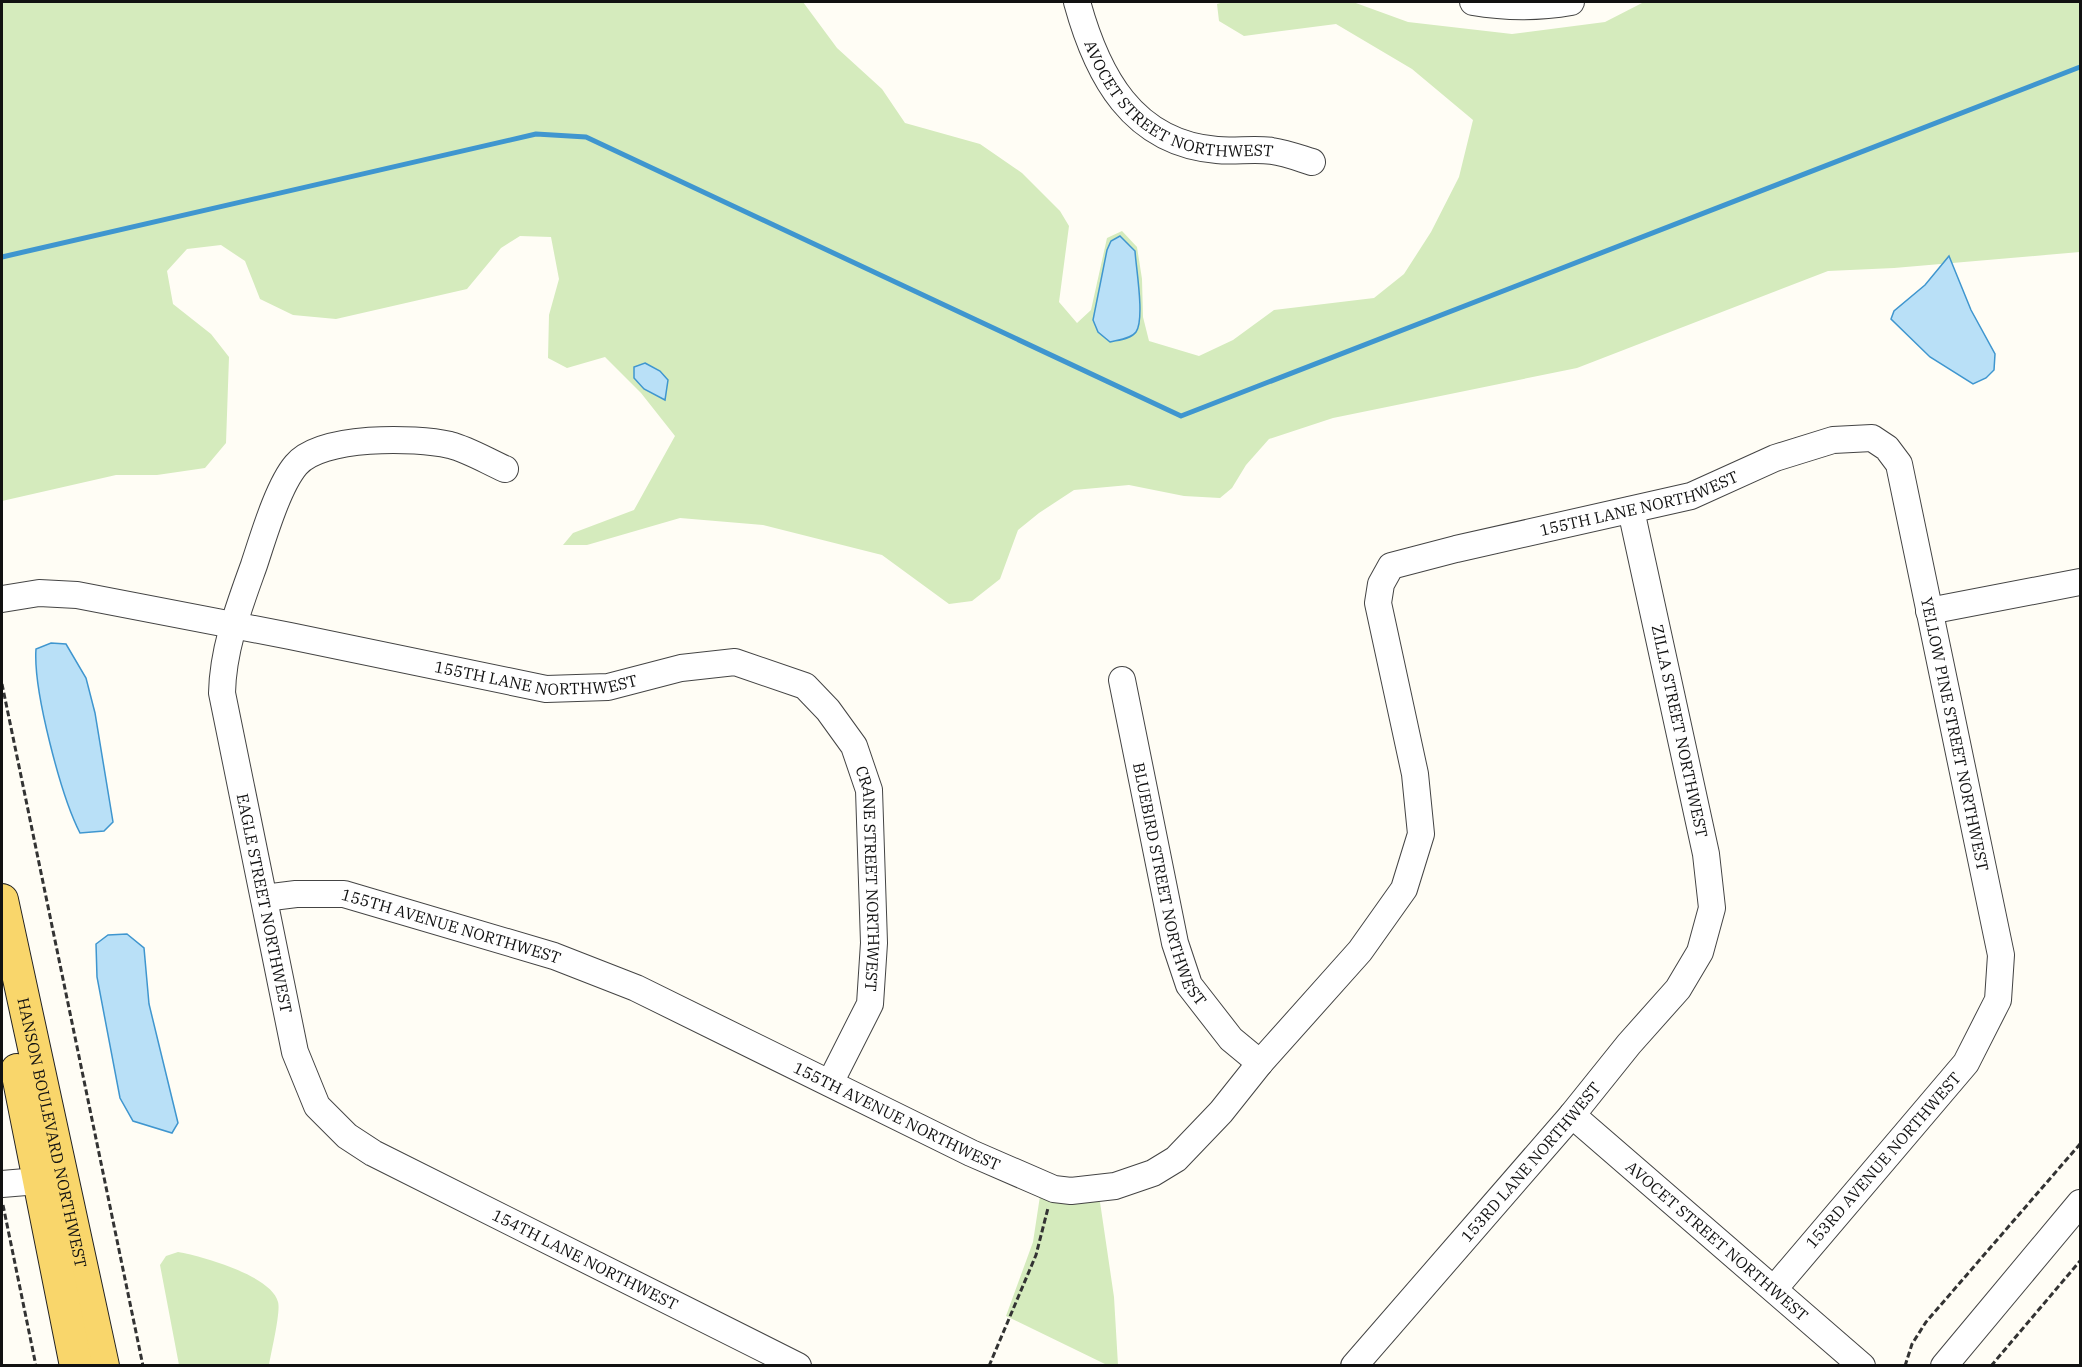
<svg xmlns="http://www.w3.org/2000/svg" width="2082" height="1367" font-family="'IBM Plex Serif',serif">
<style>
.green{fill:#d5ebbd}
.water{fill:#b9e0f7;stroke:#3f96cf;stroke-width:1.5}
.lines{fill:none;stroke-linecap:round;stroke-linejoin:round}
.stream{stroke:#3f96cf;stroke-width:5}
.minor-casing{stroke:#444;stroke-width:28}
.major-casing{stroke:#222;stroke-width:34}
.path{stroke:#333;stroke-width:3;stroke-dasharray:6 3;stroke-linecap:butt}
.minor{stroke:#fff;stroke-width:26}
.major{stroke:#f9d66b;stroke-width:32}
.labels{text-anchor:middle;stroke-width:6;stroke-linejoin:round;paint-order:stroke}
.street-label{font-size:16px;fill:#111;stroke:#fff}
</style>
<rect width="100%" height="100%" fill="#fffdf5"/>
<!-- green -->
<g class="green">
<polygon points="2,2 803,2 837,48 882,89 905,123 980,144 1022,173 1060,211 1069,226 1059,302 1077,323 1091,310 1107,238 1122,231 1137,247 1142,279 1143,317 1149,341 1199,356 1233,340 1274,310 1374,298 1404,274 1431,232 1459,177 1473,120 1412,69 1336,24 1244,36 1219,21 1217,4 1224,2 1353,2 1408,22 1512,34 1605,22 1644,2 2080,2 2080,252 1894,268 1828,271 1577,368 1333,418 1269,439 1246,465 1232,488 1220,498 1184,496 1129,485 1074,490 1039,513 1018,530 1000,579 972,601 949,604 882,555 763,525 680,518 587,545 563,545 573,533 634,510 675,436 641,393 605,357 567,368 548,358 549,315 559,279 551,237 520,236 501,248 467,289 336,319 293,315 260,299 245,261 221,245 187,249 167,271 173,304 211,334 229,357 226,443 205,468 157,475 116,475 2,501"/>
<polygon points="1040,1196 1067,1202 1100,1202 1114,1297 1118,1365 1107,1365 1006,1316 1033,1242"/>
<path d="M178,1252C202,1256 272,1276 278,1302C281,1311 271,1353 269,1365H179L160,1265L166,1256Z"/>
</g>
<!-- water -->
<g class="water">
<path d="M1120,236L1135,251C1136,268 1145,319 1136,332C1131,339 1118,340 1110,342L1098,332L1093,320L1107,250L1111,241Z"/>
<polygon points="1949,256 1971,310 1995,354 1994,370 1986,378 1973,384 1930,357 1891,319 1894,311 1925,285"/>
<polygon points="645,363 660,371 668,380 665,400 644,389 634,378 634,367"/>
<path d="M51,643L66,644L86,678L95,713L113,822L104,831L80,833C61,796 33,690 36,649Z"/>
<polygon points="127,934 144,948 149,1004 178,1123 172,1133 133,1121 120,1098 97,977 96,944 108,935"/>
</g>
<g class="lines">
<!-- stream -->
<polyline class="stream" points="2,257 536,134 586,137 1181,416 2080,67"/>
<!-- minor casing -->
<g class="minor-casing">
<g id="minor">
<path id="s1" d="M1077,2C1097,75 1132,143 1217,150C1235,152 1254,148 1272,151C1286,153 1299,158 1312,162"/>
<path d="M1473,2C1508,8 1537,8 1571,2"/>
<path id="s2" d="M505,469C487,461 469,450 450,445C415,437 321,435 296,465C278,486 263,538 254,565C239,607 223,648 222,693L295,1052L317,1106L347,1136L373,1153L798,1366"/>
<path id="s3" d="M2,599L39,593L77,595L290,636L546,689L608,687L681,668L735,662L805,686L828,710L854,746L869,790L874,943L870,1004L830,1083"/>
<polyline points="1929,611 2080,582"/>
<path id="s4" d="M1122,680L1175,943L1189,985L1231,1039L1260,1063"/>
<path id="s5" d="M264,898L296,894H344L554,956L636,988L971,1153L1054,1189L1071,1191L1115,1186L1153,1173L1176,1159L1221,1112L1260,1063L1360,951L1404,889L1421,834L1415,774L1378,603L1381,584L1391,566L1456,549L1691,496L1775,458L1833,440L1872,438L1887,448L1899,464L2001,955L1998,1000L1966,1063L1774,1289"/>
<path id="s6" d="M1572,1115L1862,1366"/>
<polyline points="2,1184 38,1181"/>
<path id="s7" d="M1354,1366L1572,1115L1629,1044L1678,989L1700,952L1712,908L1706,854L1631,510"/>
<polyline points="1944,1366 2080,1203"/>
</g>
</g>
<!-- major casing -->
<g class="major-casing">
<g id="major">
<path id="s8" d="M2,900L103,1366"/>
<polyline points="17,1070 76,1366"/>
</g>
</g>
<!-- path -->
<g class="path">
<polyline points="2,684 143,1366"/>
<polyline points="3,1205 36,1366"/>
<polyline points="989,1366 1036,1255 1048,1208"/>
<polyline points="1905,1366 1912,1344 1926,1322 2080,1144"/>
<polyline points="1991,1366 2080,1261"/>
</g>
<!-- minor -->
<use href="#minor" class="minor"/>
<!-- major -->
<use href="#major" class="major"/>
</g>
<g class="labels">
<!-- street labels -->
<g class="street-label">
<text dy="6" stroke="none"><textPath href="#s1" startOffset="158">AVOCET STREET NORTHWEST</textPath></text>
<text dy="6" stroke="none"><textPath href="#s5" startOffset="1922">155TH LANE NORTHWEST</textPath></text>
<text dy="6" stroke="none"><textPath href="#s3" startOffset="543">155TH LANE NORTHWEST</textPath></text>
<text transform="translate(1680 731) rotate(78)" y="6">ZILLA STREET NORTHWEST</text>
<text dy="6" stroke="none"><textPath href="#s5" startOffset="2480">YELLOW PINE STREET NORTHWEST</textPath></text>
<text dy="6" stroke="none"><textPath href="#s3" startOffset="1032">CRANE STREET NORTHWEST</textPath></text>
<text dy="6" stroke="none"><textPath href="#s4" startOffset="210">BLUEBIRD STREET NORTHWEST</textPath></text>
<text dy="6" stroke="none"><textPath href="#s2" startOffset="676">EAGLE STREET NORTHWEST</textPath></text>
<text dy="6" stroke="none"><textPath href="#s5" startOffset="192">155TH AVENUE NORTHWEST</textPath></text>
<text dy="6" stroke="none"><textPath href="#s5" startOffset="678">155TH AVENUE NORTHWEST</textPath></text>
<text dy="6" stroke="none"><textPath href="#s8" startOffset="238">HANSON BOULEVARD NORTHWEST</textPath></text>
<text transform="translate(1883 1160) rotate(-49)" y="6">153RD AVENUE NORTHWEST</text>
<text dy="6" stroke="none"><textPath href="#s7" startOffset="270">153RD LANE NORTHWEST</textPath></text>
<text dy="6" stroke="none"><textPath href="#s6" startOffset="192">AVOCET STREET NORTHWEST</textPath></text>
<text dy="6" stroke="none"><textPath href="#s2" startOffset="1197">154TH LANE NORTHWEST</textPath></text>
</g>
</g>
<!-- border -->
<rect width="2082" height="1367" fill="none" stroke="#111111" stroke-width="6"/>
</svg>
